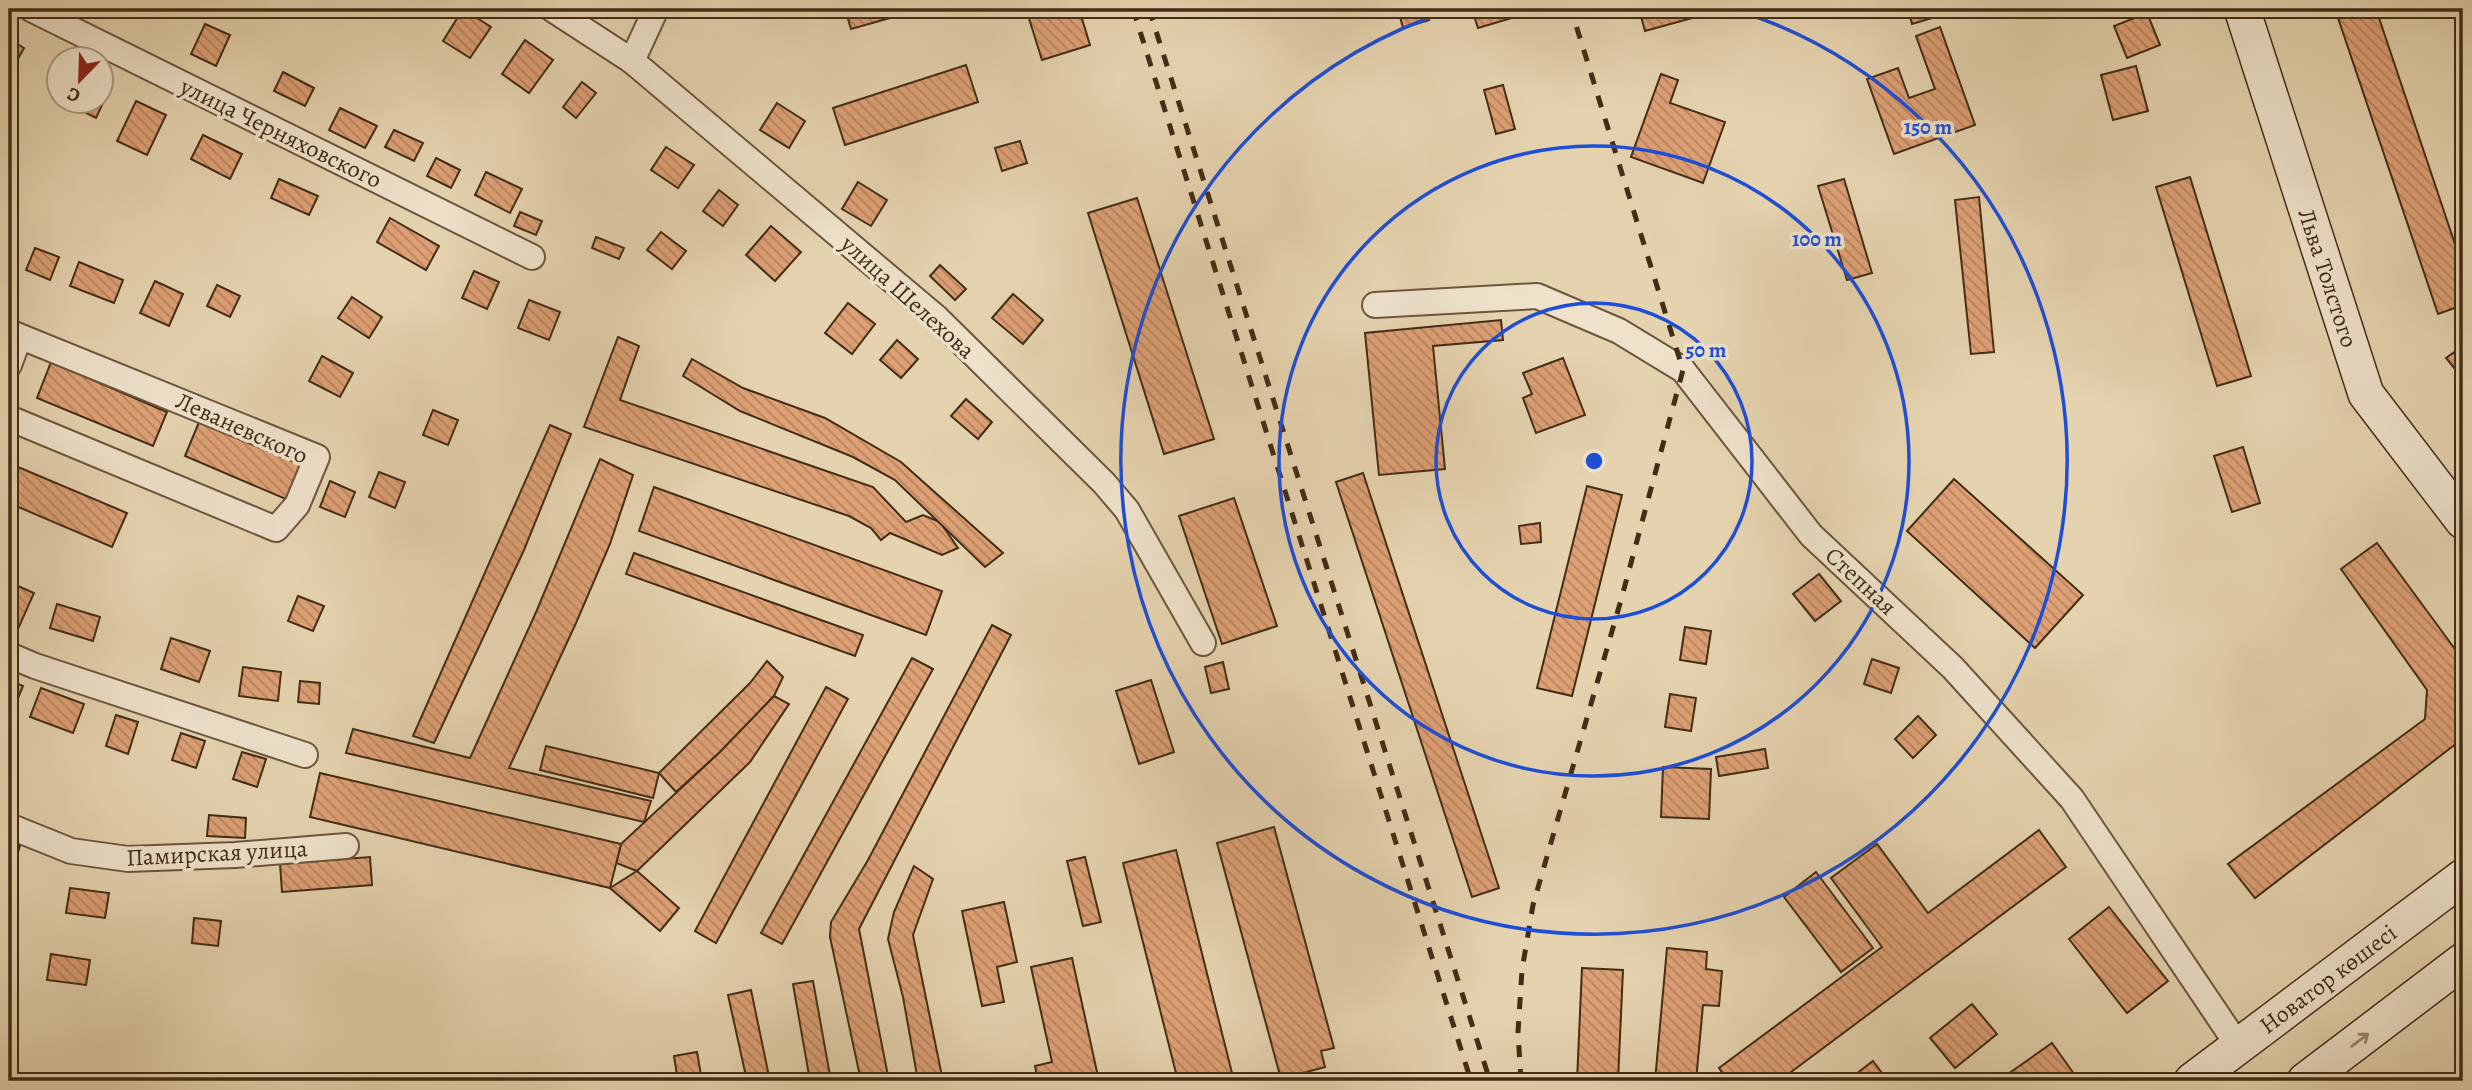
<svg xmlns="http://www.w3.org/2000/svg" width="2472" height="1090" font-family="Alegreya,serif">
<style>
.building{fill:url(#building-back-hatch);stroke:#432c16;stroke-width:2}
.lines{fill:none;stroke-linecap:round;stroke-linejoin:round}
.street-casing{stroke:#6c563c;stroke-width:28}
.secondary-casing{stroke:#432c16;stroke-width:38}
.street{stroke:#eee2cb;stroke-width:24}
.secondary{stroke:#eee2cb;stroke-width:35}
.rail{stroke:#432c16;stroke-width:5;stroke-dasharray:12 12;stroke-linecap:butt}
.oneway{stroke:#988770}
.ring{fill:none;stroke:#1d4ed8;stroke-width:3.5}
.labels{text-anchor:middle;stroke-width:7;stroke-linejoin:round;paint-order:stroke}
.street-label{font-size:24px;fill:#432c16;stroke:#eee2cb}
.centre{fill:#1d4ed8;stroke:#eee2cb;stroke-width:3.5}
.ring-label{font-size:21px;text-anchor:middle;font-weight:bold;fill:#1d4ed8;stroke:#eee2cb;stroke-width:7;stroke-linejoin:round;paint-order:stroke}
</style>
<defs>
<pattern id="building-back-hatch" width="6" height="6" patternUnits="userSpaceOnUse" patternTransform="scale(1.75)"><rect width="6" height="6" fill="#dea075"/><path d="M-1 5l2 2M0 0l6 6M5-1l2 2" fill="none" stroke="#b6835f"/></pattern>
</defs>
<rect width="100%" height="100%" fill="#e5d3af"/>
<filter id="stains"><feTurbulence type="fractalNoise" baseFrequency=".00286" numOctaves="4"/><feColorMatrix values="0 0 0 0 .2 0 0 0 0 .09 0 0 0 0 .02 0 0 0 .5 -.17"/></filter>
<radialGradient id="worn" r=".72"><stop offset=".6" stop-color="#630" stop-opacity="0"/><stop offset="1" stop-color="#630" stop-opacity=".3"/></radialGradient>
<!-- building -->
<g class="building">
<polygon points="413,9 434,9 427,18"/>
<polygon points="463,9 491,27 470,58 443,41"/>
<polygon points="845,9 922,9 851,29"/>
<polygon points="1026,9 1079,9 1090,45 1042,60"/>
<polygon points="1398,9 1426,9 1429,20 1403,28"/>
<polygon points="1472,9 1542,9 1478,28"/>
<polygon points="1639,9 1725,9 1645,31"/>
<polygon points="1908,9 1951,9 1952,12 1912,24"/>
<polygon points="2335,9 2376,9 2463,268 2463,305 2438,314"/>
<polygon points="2147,13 2160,45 2127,58 2114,26"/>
<polygon points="205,24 230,35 216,66 191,54"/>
<polygon points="1940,27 1975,125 1894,154 1867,79 1898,68 1909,98 1935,89 1916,36"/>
<polygon points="9,39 24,48 10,73 9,72"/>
<polygon points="525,40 553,60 529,93 502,74"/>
<polygon points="966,65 978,102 845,145 833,108"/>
<polygon points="2136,66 2148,111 2113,120 2101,75"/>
<polygon points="283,72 314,88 305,106 274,91"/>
<polygon points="1661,74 1678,80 1670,103 1725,122 1703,183 1631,157"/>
<polygon points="582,82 596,93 576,118 563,107"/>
<polygon points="1503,85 1515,129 1496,134 1484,90"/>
<polygon points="102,88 108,92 96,118 72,106 74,102 102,102"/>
<polygon points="136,101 166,115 147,155 117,141"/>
<polygon points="777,103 805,121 789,148 760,130"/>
<polygon points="340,108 377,126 365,148 329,130"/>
<polygon points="394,130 423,143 414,161 385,147"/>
<polygon points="203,135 242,154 230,179 191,159"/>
<polygon points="1020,141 1027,163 1002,171 995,148"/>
<polygon points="666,147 694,165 678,188 651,170"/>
<polygon points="436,158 460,170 451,188 427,176"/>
<polygon points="486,172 522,189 510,213 475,195"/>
<polygon points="2190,177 2251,376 2217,386 2156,187"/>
<polygon points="279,179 318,196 309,215 271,198"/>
<polygon points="1844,179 1872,273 1847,280 1818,186"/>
<polygon points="858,182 887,200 871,226 842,209"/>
<polygon points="719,190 738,205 723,226 703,211"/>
<polygon points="1979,197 1994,352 1971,354 1955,200"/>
<polygon points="1137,198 1214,439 1164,454 1088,213"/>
<polygon points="520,212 542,221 536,235 514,226"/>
<polygon points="390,218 439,246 426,270 377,242"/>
<polygon points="771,226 801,252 775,281 746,255"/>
<polygon points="661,232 686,251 672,269 647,250"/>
<polygon points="596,237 624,248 619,259 592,248"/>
<polygon points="35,248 59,257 50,280 26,270"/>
<polygon points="79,262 123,280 114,303 70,286"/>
<polygon points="940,265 966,289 955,300 930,276"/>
<polygon points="474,271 499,282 487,309 462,298"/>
<polygon points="155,281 183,294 169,326 140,313"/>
<polygon points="217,285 240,296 230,317 207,306"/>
<polygon points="1013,294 1043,320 1023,344 992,318"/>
<polygon points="352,297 382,317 369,338 338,318"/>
<polygon points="529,300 560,312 549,340 518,328"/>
<polygon points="848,303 875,324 852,354 825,333"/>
<polygon points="1501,320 1503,340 1433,346 1445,469 1379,475 1365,333"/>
<polygon points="618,337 639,346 620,400 873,487 906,522 923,515 940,522 958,548 942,555 890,533 881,540 871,528 849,516 584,427"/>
<polygon points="897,340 918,359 901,378 880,360"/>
<polygon points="2463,346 2463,379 2446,358"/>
<polygon points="322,356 353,373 340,397 309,381"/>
<polygon points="1563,358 1585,415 1536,433 1523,398 1532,394 1523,373"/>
<polygon points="692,359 743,388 825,418 901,462 1003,553 985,567 895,480 853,457 740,411 683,376"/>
<polygon points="51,362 167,412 153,446 37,398"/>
<polygon points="966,399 992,422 978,439 951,416"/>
<polygon points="433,410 458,420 448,445 423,435"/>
<polygon points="199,422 303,466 288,500 185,456"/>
<polygon points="550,425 571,434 524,550 434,743 413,736"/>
<polygon points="2243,447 2260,503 2232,512 2214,456"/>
<polygon points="600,459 633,475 610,544 576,623 509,768 651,801 644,822 346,753 353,729 470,758 537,610"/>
<polygon points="18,467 127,513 112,547 9,503 9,488"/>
<polygon points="379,472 405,482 395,508 369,497"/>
<polygon points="1363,473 1499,888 1472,897 1336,482"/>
<polygon points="1954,479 2083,595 2035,648 1907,531"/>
<polygon points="330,481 355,492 345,517 320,507"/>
<polygon points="1587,486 1622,495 1572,696 1537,688"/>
<polygon points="654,487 942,591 926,635 639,531"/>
<polygon points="1234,498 1277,626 1222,644 1179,516"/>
<polygon points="1540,523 1541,542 1521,544 1519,526"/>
<polygon points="2377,543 2463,660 2463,729 2461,740 2255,898 2228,864 2425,719 2427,690 2341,569"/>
<polygon points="634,553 863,635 855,656 626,574"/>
<polygon points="1819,574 1841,601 1815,621 1793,594"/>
<polygon points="9,582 34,593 18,629 9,625"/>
<polygon points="298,596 324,606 313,631 288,621"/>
<polygon points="57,604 100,617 93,641 50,628"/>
<polygon points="992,625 1011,635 859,929 889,1081 861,1081 830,937 831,922 868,860"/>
<polygon points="1685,627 1711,631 1706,664 1680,660"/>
<polygon points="171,638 210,651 199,682 161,669"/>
<polygon points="912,658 933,669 782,944 761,933"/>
<polygon points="1872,659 1899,668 1891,693 1864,684"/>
<polygon points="767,661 783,677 774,696 720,752 676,792 659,773 750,683"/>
<polygon points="1223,662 1229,689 1211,693 1205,667"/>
<polygon points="243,667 281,672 278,701 239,696"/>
<polygon points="9,680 23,686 9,720"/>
<polygon points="1151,680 1174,752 1139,764 1116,691"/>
<polygon points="300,681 320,683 319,704 298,702"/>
<polygon points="826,687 848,699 716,943 695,931"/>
<polygon points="41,688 84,704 73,733 30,717"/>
<polygon points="1670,694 1696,698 1691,731 1665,727"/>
<polygon points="774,696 789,704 750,762 637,871 616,863 621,844 720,752"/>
<polygon points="116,715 138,722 128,754 106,746"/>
<polygon points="1918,716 1936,735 1913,758 1895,739"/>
<polygon points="181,733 205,741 196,768 172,760"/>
<polygon points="546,746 659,773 653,798 540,770"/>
<polygon points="1765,749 1768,768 1719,776 1716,757"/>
<polygon points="242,752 266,759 257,787 233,779"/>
<polygon points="1663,767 1711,769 1709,819 1661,817"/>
<polygon points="320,773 621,844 610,888 310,817"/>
<polygon points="209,815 246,818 245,838 207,836"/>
<polygon points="1274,827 1334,1048 1321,1051 1325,1067 1281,1079 1217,843"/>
<polygon points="2039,830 2066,867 1779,1081 1728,1081 1719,1068 1882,947 1831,878 1877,844 1928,913"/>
<polygon points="9,837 21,842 16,859 9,857"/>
<polygon points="1176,850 1234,1081 1178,1081 1123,863"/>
<polygon points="370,857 372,885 282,892 280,864"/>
<polygon points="1085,857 1101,922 1083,926 1067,861"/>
<polygon points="914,866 933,879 913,935 943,1081 918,1081 903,997 888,939 894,912"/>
<polygon points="637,871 679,908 660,931 610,888"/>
<polygon points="1816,872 1873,948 1841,972 1784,897"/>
<polygon points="70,888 109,893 105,918 66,913"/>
<polygon points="1004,902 1017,962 997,967 1004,1002 982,1006 962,911"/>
<polygon points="2109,907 2168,981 2127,1013 2069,939"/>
<polygon points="194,918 221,921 218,946 192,943"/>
<polygon points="1667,948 1707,952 1706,969 1722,971 1719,1006 1703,1005 1696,1081 1655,1081"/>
<polygon points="51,954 90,960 86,985 47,980"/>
<polygon points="1072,958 1099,1081 1038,1081 1035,1066 1052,1062 1031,967"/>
<polygon points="1582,968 1623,970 1618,1081 1577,1081"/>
<polygon points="813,981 831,1081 810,1081 793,984"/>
<polygon points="751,990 770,1081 747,1081 728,995"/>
<polygon points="1972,1004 1997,1034 1955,1068 1930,1038"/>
<polygon points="2052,1043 2079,1081 1998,1081"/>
<polygon points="697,1052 702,1081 678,1081 674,1056"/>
<polygon points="1873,1061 1888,1081 1847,1081"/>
</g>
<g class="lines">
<!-- street casing -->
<g class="street-casing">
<g id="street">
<polyline points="31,9 532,257"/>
<polyline points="552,9 632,61 937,318 1104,483 1127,510 1203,643"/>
<polyline points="632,61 656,9"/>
<polyline points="1375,305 1537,296 1619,331 1683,370 1811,535 1953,668 2072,799 2239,1047"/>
<polyline points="9,332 317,457 297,505 276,529 9,418"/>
<polyline points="9,365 19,338"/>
<polyline points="9,655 35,666 305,755"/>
<polyline points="9,826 71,851 128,859 235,855 346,846"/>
</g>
</g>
<!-- secondary casing -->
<g class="secondary-casing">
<g id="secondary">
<polyline points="2242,9 2366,394 2463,521"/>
<polyline points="2192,1081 2463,877"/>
<polyline points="2305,1081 2463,961"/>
</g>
</g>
<!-- street -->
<use href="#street" class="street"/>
<!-- secondary -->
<use href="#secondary" class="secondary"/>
<!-- rail -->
<g class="rail">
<polyline points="1133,9 1471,1081"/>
<polyline points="1149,9 1490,1081"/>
<polyline points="1521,1081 1518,1032 1522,970 1533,905 1621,600 1683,370 1571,9"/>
</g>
</g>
<!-- one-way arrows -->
<defs><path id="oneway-shaft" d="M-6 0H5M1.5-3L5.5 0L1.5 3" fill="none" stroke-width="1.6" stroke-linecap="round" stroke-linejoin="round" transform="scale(1.75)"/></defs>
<use class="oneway" href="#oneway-shaft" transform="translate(2360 1040) rotate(-37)"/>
<!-- distance rings -->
<g class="ring">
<circle cx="1594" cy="461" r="158"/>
<circle cx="1594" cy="461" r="315"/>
<path d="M1736 10A473 473 0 1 1 1452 10"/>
</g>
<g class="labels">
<!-- street labels -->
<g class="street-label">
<text transform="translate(281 133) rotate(26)" y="8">улица Черняховского</text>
<text transform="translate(2328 278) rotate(72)" y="8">Льва Толстого</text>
<text transform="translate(908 297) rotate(42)" y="8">улица Шелехова</text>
<text transform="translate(242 428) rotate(24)" y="8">Леваневского</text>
<text transform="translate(1861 581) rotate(43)" y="8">Степная</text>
<text transform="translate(217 853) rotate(-3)" y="8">Памирская улица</text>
<text transform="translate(2328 979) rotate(-37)" y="8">Новатор көшесі</text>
</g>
</g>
<circle cx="1594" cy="461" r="10" class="centre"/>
<g class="ring-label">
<text x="1928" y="134">150 m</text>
<text x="1817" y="246">100 m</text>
<text x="1706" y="357">50 m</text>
</g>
<!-- margin -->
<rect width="2472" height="1090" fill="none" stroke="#e5d3af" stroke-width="35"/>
<rect x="10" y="10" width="2451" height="1069" fill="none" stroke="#432c16" stroke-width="3.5"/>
<rect x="18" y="18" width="2437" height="1055" fill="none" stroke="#432c16" stroke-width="2"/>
<!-- north arrow -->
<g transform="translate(80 80) rotate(203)"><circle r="33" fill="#eee2cb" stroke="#aa9983" stroke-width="2"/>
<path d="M0-5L12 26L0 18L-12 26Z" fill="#8f2418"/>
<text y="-10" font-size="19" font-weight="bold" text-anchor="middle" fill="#432c16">С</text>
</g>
<rect width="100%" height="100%" filter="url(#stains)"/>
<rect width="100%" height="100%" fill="url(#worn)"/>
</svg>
